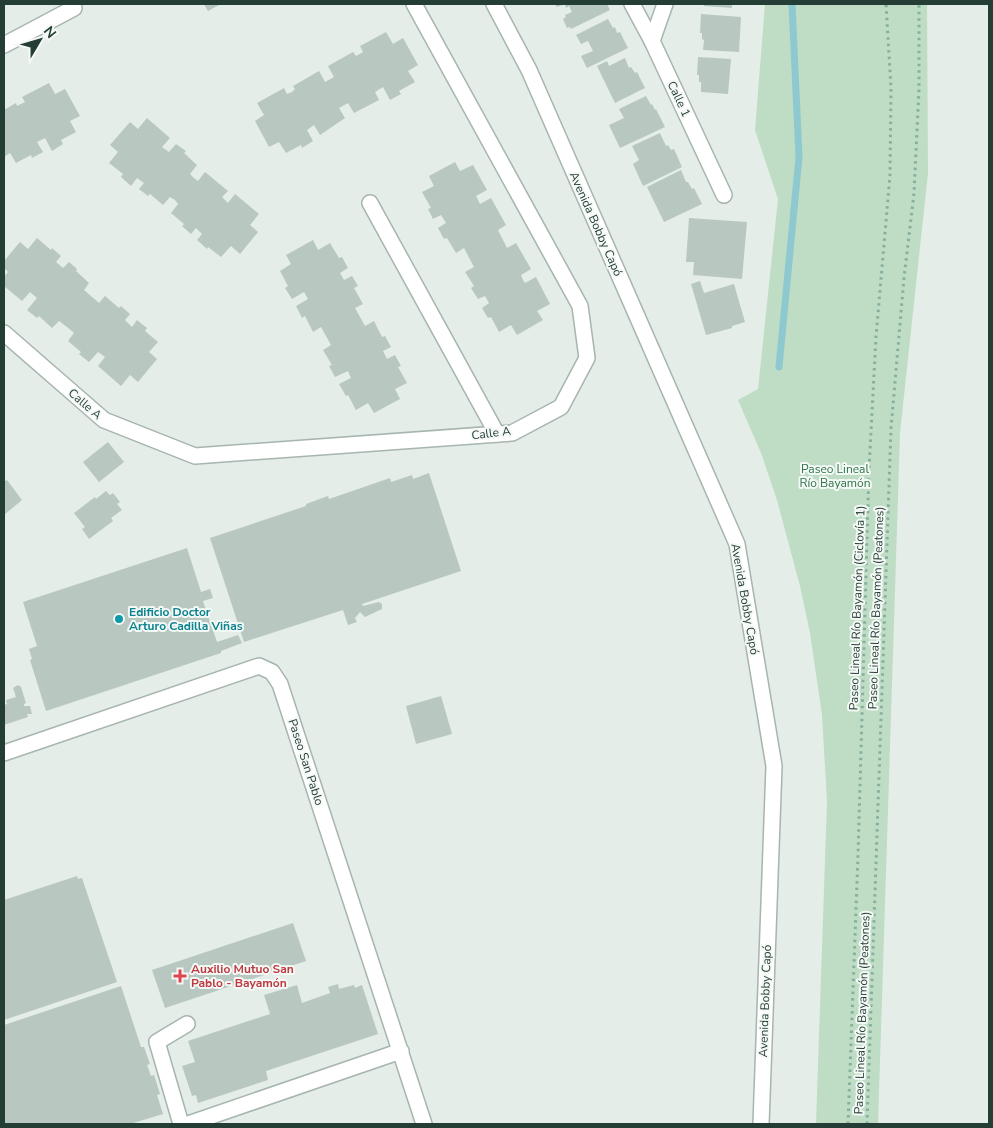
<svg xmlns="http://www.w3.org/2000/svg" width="993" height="1128" font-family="'Nunito Sans',sans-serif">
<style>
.green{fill:#beddc4}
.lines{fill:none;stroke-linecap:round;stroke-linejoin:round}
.stream{stroke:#8ec9cf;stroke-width:7}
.building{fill:#b9c7c1}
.minor-casing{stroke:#a7b5af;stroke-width:18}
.path{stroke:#86af9f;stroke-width:3;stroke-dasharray:2.5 4;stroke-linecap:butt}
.minor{stroke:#fff;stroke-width:15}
.culture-dot{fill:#0f9aa8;stroke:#f4f9f6;stroke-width:2}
.health-dot{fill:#e0444e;stroke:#f4f9f6;stroke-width:2}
.labels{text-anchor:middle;stroke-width:4;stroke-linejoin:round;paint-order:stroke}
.street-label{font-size:12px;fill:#243d35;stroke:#f4f9f6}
.park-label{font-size:12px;fill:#307246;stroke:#f4f9f6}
.culture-label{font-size:12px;font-weight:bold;fill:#0d838f;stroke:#f4f9f6;text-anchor:start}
.health-label{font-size:12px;font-weight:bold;fill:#be3a42;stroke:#f4f9f6;text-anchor:start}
</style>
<rect width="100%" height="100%" fill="#e4ede8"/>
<!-- green -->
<polygon class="green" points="765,4 927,4 928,173 900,433 878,1124 816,1124 827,801 822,715 810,633 800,586 777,500 761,453 738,400 758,389 778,199 755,130"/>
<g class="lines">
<!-- stream -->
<polyline class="stream" points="779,367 799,157 792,4"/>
</g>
<!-- building -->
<g class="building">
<polygon points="204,4 221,4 208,11"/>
<polygon points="555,4 607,4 610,10 571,29 570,27 567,28 563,19 566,17 565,15 572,12 569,6 566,8 565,4 557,7"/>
<polygon points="704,4 732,4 732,8 704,6"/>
<polygon points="701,14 741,17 739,52 703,50 704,40 702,39 702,33 700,33"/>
<polygon points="608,19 613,28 615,27 617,33 620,32 628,48 587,68 581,56 593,51 588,41 581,44 576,35"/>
<polygon points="386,32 393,44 403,38 418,65 408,71 415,82 399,91 401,94 390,100 383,87 375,92 379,100 354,113 348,103 339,108 345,118 320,135 314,125 307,130 313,141 302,148 301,145 286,153 279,142 269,147 255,121 264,115 257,103 284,88 287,94 292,92 295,89 293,86 319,71 325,82 334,77 328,66 353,52 356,56 363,52 360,46"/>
<polygon points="698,57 731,59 728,94 701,92 701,82 699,82 699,75 697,75"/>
<polygon points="625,58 629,68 631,67 635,73 637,72 645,88 615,103 597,66 607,61 609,66"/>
<polygon points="49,83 55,94 65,89 80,116 70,121 76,132 61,140 63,144 52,151 45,138 37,142 43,152 32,158 31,155 16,163 10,153 4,157 4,110 16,103 17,106 25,102 22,97"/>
<polygon points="646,96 651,105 652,104 655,110 656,109 665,127 620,148 609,125 624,118 619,109"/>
<polygon points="147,118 170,138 162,147 169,152 176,144 186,151 184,153 197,165 190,174 194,178 198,181 205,172 228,191 222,197 228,203 235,194 259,214 250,225 258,232 240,254 231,246 221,257 208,247 207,249 197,240 202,234 196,228 191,234 182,226 184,224 171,213 178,204 175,200 170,197 163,205 150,194 148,196 139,189 144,183 137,178 131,186 121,177 123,174 109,163 118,152 110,145 130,122 138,129"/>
<polygon points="660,133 666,146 668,145 671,150 674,149 682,167 643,186 633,164 639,160 632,146"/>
<polygon points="455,162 460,171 473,165 487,190 476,196 480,204 491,198 506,225 498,230 507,248 516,243 531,269 521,275 523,280 525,283 536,277 550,304 537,311 543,320 517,335 511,325 499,332 491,317 488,318 482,308 489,303 485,296 478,299 471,288 474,286 465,272 474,267 464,248 456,253 447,238 444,239 438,228 446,223 441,215 433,219 428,209 431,208 422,192 434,186 429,176"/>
<polygon points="681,170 686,182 688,182 692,189 694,188 702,204 664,222 647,187"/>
<polygon points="689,218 747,222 742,279 693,275 694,262 686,262"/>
<polygon points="37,238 51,250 52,248 61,256 56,262 63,268 69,262 77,269 76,271 89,283 84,290 99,303 105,296 119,308 121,306 130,314 125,320 132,327 137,320 147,328 145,331 158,342 149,352 157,359 138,382 130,375 121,386 98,366 105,357 98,352 89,362 79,354 81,352 68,341 74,333 67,327 59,321 52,328 39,316 37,318 27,310 37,298 30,292 22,301 4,286 4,277 8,272 4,268 4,261 20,242 28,249"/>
<polygon points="313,240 318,250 330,243 339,258 342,257 348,268 340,273 344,280 352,276 358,286 354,288 363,304 355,308 365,326 374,321 382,337 385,336 391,347 383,351 387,359 395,355 401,366 398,367 407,383 395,389 400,399 374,413 368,403 356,410 348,395 346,396 339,384 351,378 348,371 335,377 329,366 332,365 323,350 331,345 321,327 313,332 305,316 302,318 296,306 308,299 304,292 292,299 285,288 288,286 280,271 291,264 286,255"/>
<polygon points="700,281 704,293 734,284 745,322 732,326 732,328 706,335 691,284"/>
<polygon points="108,442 124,462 99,482 83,462"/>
<polygon points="429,473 461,571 362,604 363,606 379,602 382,604 382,609 365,617 360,612 355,618 357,622 348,625 343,610 244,642 210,538 306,506 306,504 328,496 329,499 390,478 391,482 412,475 413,479"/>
<polygon points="7,480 22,500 4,515 4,482"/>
<polygon points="106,491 110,495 113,493 120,502 117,504 122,510 111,518 113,521 89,539 82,529 85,527 74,513 95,497 96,499"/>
<polygon points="187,548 201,592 210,589 213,598 203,601 217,642 238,635 242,643 221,651 221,653 46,711 30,660 32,659 29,649 37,646 23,602"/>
<polygon points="18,685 21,687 26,703 24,704 24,706 30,706 32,714 27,714 28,717 4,725 4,705 7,704 6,700 16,697 13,688"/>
<polygon points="441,696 452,734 416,744 406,706"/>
<polygon points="77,876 78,879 82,878 117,982 4,1020 4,900"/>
<polygon points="293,923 306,961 165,1008 152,970"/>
<polygon points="338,984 339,989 354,985 355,988 362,985 378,1034 266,1071 268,1080 198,1103 196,1095 192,1096 182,1066 195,1062 188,1041 270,1014 264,995 297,985 302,1003 330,993 328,987"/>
<polygon points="121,986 141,1047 144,1047 150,1064 147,1065 151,1076 154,1075 160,1094 157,1095 163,1114 130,1124 4,1124 4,1025"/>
</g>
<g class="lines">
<!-- minor casing -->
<g class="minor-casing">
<g id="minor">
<polyline points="494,4 529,70 737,544 774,766 761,1124"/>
<polyline points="632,4 652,41 724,195"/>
<polyline points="652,41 665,4"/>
<polyline points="4,45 74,8"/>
<polyline points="370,203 497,434"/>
<polyline points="4,333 104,420 195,456 512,433 561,407 587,358 580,306 414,4"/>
<polyline points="4,753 259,666 272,672 280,684 424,1124"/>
<polyline points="181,1124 157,1042 187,1024"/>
<polyline points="188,1124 401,1051"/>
</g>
</g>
<!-- path -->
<g class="path">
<polyline points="848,1124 858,856 869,469 876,337 890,175 891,88 886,4"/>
<polyline points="867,1124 891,428 904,278 914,193 919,89 919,4"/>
</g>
<!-- minor -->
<use href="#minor" class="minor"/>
</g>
<!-- markers -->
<circle class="culture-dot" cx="119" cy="619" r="5"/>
<path class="health-dot" d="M177.5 968.5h5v5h5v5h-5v5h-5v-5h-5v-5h5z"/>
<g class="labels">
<!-- street labels -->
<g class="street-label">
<text transform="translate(679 99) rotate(65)" y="4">Calle 1</text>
<text transform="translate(596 224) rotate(66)" y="4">Avenida Bobby Capó</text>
<text transform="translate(85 404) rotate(41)" y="4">Calle A</text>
<text transform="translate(491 433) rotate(-7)" y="4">Calle A</text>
<text transform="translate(745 599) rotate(80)" y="4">Avenida Bobby Capó</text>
<text transform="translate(857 608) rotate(-88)" y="4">Paseo Lineal Río Bayamón (Ciclovía 1)</text>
<text transform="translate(876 608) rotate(-88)" y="4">Paseo Lineal Río Bayamón (Peatones)</text>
<text transform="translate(306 762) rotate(72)" y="4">Paseo San Pablo</text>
<text transform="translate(765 1001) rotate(-88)" y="4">Avenida Bobby Capó</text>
<text transform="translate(862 1013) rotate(-88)" y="4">Paseo Lineal Río Bayamón (Peatones)</text>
</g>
<!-- park labels -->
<g class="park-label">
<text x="835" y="473">Paseo Lineal<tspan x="835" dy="14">Río Bayamón</tspan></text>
</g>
<!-- culture labels -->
<g class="culture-label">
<text x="129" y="616">Edificio Doctor<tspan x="129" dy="14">Arturo Cadilla Viñas</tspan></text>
</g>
<!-- health labels -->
<g class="health-label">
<text x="191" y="973">Auxilio Mutuo San<tspan x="191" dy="14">Pablo - Bayamón</tspan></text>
</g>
</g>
<!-- border -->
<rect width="993" height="1128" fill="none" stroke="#243d35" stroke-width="10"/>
<!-- north arrow -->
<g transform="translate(40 40) rotate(52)" stroke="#f4f9f6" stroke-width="4" paint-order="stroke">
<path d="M0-4L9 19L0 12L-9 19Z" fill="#243d35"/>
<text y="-8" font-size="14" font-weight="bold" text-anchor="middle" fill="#243d35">N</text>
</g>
</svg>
